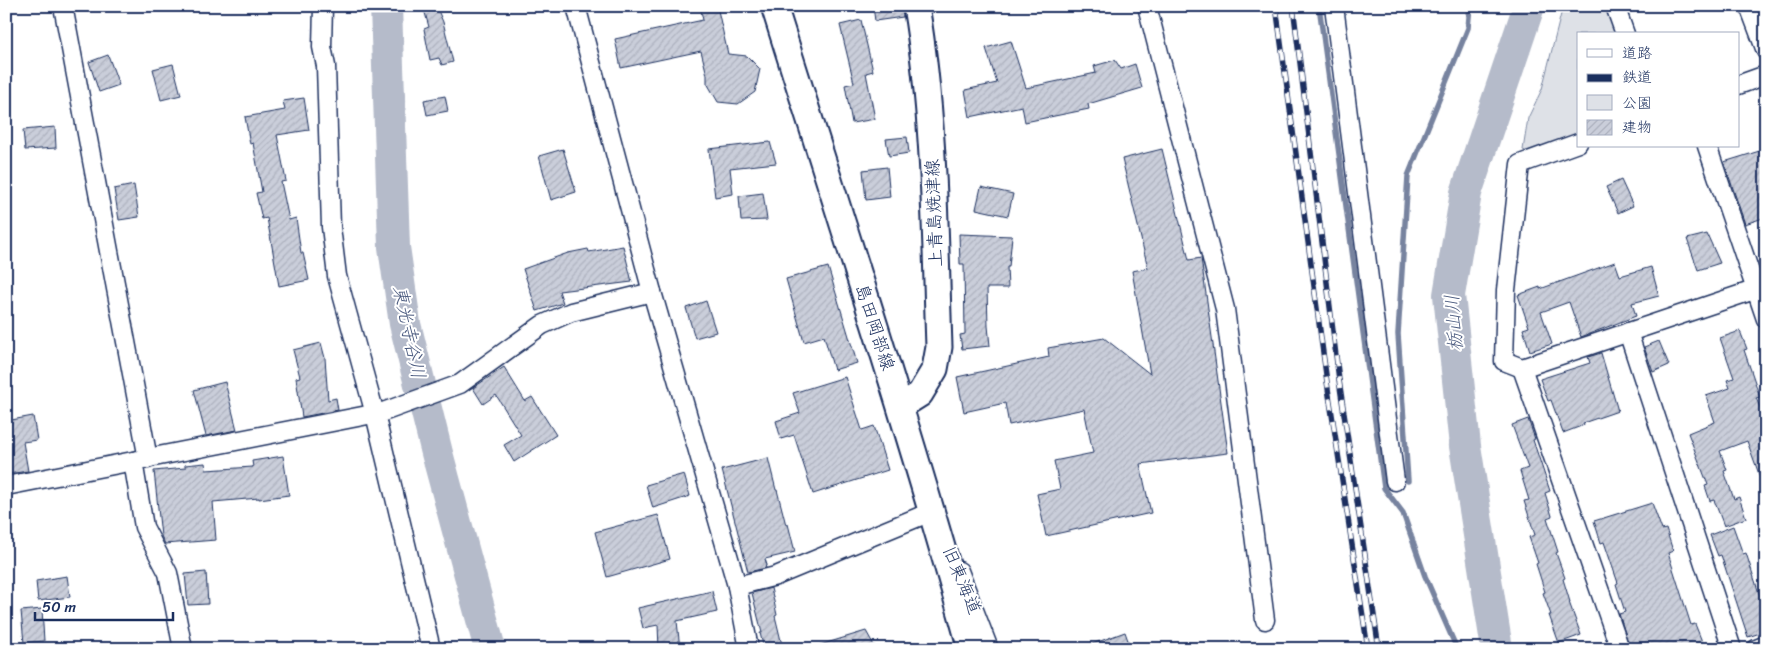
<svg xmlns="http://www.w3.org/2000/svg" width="1772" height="655" font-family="Sriracha,'Klee One',sans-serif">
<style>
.green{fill:#dee1e7;stroke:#7c88a2}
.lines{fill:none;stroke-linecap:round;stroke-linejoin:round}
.stream{stroke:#77839f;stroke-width:5.5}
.river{stroke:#b5bbca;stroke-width:32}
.building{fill:url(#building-hatch);stroke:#1b2f5e}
.minor-casing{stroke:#1b2f5e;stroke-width:21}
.secondary-casing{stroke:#1b2f5e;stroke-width:29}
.minor{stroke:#fff;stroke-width:18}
.secondary{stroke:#fff;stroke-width:25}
.rail-casing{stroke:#1b2f5e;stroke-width:5.5}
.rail{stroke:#fff;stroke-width:4;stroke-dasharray:11;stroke-linecap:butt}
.labels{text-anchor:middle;stroke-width:4;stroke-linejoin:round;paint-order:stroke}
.street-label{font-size:18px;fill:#1b2f5e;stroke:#fff}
.water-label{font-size:19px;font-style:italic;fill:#49597e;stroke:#fff}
</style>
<defs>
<pattern id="building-hatch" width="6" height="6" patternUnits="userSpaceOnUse" patternTransform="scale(1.25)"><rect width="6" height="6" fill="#caceda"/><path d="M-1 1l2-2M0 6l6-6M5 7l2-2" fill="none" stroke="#adb1be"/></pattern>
</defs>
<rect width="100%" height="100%" fill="#fff"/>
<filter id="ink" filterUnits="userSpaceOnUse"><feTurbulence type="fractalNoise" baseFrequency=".02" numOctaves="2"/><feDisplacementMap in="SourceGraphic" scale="10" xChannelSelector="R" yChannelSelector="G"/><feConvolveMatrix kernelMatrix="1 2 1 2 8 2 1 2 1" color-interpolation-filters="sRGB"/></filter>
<g filter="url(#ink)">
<!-- green -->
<polygon class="green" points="1563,6 1605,6 1615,34 1578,34 1578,135 1530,153 1523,150 1528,118 1542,89"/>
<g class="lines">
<!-- stream -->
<g class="stream">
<polyline points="1318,6 1320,13 1384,488 1403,513 1425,576 1457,649"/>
<polyline points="1408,481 1398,334 1408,176 1468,28 1470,6"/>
</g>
<!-- river -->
<g class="river">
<polyline points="386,6 394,247 405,324 437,453 490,649"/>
<polyline points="1497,649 1465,446 1449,295 1466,193 1529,6"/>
</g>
</g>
<!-- building -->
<g class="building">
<polygon points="423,6 436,6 443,22 453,62 442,65 439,58 430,60 424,29 429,27"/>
<polygon points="700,6 717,6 728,54 747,56 760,69 755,92 738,104 718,102 707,83 707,75 701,51 621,68 615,39 703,20"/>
<polygon points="873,6 902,6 903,17 875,21"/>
<polygon points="861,20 873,71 866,73 875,119 852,123 845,85 854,83 840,25"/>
<polygon points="1011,41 1026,88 1096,73 1094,66 1115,60 1121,69 1135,64 1142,88 1088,104 1089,109 1025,122 1022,106 970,117 965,90 997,83 986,48"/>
<polygon points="108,55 119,85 99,92 89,62"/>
<polygon points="173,64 181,95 161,100 153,69"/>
<polygon points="445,96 448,111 427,115 424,100"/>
<polygon points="304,98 309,130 277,135 286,181 281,182 289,220 296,218 301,253 303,253 309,280 279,286 267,218 262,219 256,193 262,192 253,143 250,144 245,117 285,110 283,101"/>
<polygon points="55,127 56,148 25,150 23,130"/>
<polygon points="907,137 909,153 889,156 886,139"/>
<polygon points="770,142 776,163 730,168 733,194 715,197 709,149"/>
<polygon points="563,149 576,192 551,200 539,156"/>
<polygon points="1162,149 1189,260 1201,258 1228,453 1140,464 1151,513 1046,536 1037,494 1060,489 1054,461 1093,453 1084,409 1009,425 1005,403 964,412 957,377 1049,357 1048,348 1104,338 1150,374 1132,271 1148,268 1122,159"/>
<polygon points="1766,149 1766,217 1745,224 1724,162"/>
<polygon points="887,167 890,197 866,200 863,170"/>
<polygon points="1621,180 1633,206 1618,213 1606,187"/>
<polygon points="134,185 139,217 119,220 114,189"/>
<polygon points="981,187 1013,194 1008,216 976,209"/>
<polygon points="763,193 767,220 741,221 739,196"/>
<polygon points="959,234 1012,236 1009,267 1007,267 1008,288 987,288 988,326 990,346 962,349 960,335 965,334 964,264 960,264"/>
<polygon points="1707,234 1720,263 1698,270 1687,239"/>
<polygon points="623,246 632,282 559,291 563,303 537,311 523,269 568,253 588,249 589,252"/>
<polygon points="1615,262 1620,276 1651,267 1659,296 1632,303 1636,316 1581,337 1569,302 1541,312 1552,344 1530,351 1523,329 1529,327 1518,295 1540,287 1540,289"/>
<polygon points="828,267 857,363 834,370 824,336 804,342 786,279"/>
<polygon points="706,301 716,332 695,338 686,308"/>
<polygon points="1740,331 1747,349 1744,350 1760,397 1756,398 1766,421 1766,488 1764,488 1747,441 1720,451 1727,470 1724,471 1734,499 1739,497 1746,518 1724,526 1714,500 1710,501 1705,486 1708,485 1688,433 1715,422 1706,396 1730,388 1727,380 1734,378 1720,338"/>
<polygon points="1659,341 1669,365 1653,372 1644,347"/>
<polygon points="321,343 325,358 328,400 336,398 338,410 302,417 296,378 300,377 293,350"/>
<polygon points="1601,353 1618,411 1583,423 1584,425 1563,433 1551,400 1548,401 1540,379 1590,363 1588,357"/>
<polygon points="504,367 525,401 532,397 556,435 514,462 504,445 521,435 496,395 483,404 473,388"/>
<polygon points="845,377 862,430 874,426 888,470 813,494 794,435 781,439 776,421 800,413 793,393"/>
<polygon points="225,382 237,430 206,436 194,390"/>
<polygon points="33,416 37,440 23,442 28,471 8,474 6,421"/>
<polygon points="1528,419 1535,439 1533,440 1550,491 1545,493 1552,516 1547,518 1558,552 1556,553 1565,578 1563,579 1570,602 1569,602 1581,635 1559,643 1549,615 1551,615 1543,593 1545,592 1536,564 1538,563 1529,537 1535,535 1524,501 1529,500 1520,471 1528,468 1512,425"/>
<polygon points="283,456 289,495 259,499 259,498 213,502 216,540 165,544 161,536 154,471 185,468 185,465 205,463 206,470 253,467 252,461"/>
<polygon points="768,458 776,490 777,490 786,525 788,524 795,552 765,559 767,565 765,565 766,568 748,572 722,470"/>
<polygon points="684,474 690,496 653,508 646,485"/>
<polygon points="1652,503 1662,530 1666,529 1673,551 1668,553 1691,625 1695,624 1705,649 1630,649 1619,614 1625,612 1616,584 1618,583 1604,542 1601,543 1594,521"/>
<polygon points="658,515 670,559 607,577 595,532"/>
<polygon points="1733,526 1743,554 1746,553 1766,615 1766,631 1748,637 1721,555 1718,556 1710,535"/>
<polygon points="206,572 208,604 188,605 185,574"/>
<polygon points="67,576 70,597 38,601 36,581"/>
<polygon points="771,588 777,615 775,616 783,649 764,649 760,633 762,633 752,593"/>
<polygon points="712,591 717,612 677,621 680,649 659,649 658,625 643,628 638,608"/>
<polygon points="42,609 44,641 24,643 21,611"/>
<polygon points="866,631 876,649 820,649 820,645"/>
<polygon points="1125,632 1131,649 1084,649 1084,647"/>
</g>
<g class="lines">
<!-- minor casing -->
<g class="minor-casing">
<g id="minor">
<polyline points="63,6 148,459"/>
<polyline points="323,6 322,47 326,66 331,227 337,276 375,414 431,649"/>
<polyline points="576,6 652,292 737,586 749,649"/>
<polyline points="1147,6 1225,309 1265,620"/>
<polyline points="1334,6 1395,481"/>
<polyline points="1615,6 1625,34"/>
<polyline points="1749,6 1766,51"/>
<polyline points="1738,85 1766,75"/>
<polyline points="1578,143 1520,164 1506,290 1504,361 1522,368 1766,286"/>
<polyline points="1707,146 1766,319"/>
<polyline points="1628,332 1732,649"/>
<polyline points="1522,368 1620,649"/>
<polyline points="133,461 144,527 168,573 183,649"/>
<polyline points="6,486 383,412 460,384 542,325 571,312 652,292"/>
<polyline points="959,571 989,649"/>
<polyline points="737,586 776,576 933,511 936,520"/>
<polyline points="1756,649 1766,645"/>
</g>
</g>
<!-- secondary casing -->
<g class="secondary-casing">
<g id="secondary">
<path d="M774,6C841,220 911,433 971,649"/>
<path d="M901,406L920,394L935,369L939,347C935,233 935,119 916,6"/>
</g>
</g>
<!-- minor -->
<use href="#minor" class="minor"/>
<!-- secondary -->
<use href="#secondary" class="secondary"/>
<!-- rail casing -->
<g class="rail-casing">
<g id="rail">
<polyline points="1276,6 1327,382 1368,649"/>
<polyline points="1293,6 1339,380 1379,649"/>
</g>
</g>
<!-- rail -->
<use href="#rail" class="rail"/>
</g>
</g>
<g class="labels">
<!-- street labels -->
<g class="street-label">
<text transform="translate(934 213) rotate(-92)" y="6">上青島焼津線</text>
<text transform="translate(875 327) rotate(72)" y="6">島田岡部線</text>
<text transform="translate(962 580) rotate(67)" y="6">旧東海道</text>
</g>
<!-- water labels -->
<g class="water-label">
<text transform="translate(1453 323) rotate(-94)" y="7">栃山川</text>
<text transform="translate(410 332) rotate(78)" y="7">東光寺谷川</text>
</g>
</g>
<!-- margin -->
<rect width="1772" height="655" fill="none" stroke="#fff" stroke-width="25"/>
<rect x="12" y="12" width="1747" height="630" fill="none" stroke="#1b2f5e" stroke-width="2" filter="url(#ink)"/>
<!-- legend -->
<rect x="1577" y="32" width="162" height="115" fill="#ffffff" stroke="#a4acbf"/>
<rect x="1587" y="49" width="25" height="8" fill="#ffffff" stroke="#a4acbf"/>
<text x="1622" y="58" font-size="15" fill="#1b2f5e">道路</text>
<rect x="1587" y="74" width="25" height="8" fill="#1b2f5e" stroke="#a4acbf"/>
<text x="1622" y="82" font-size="15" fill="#1b2f5e">鉄道</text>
<rect x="1587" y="95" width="25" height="15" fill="#dee1e7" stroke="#a4acbf"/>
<text x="1622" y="108" font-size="15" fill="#1b2f5e">公園</text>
<rect x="1587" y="120" width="25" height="15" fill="url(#building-hatch)" stroke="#a4acbf"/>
<text x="1622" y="132" font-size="15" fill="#1b2f5e">建物</text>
<!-- scale -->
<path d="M35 612v8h138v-8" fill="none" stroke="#1b2f5e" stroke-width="2.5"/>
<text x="42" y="612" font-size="15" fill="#1b2f5e" stroke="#ffffff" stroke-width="4" paint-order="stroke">50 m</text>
</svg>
